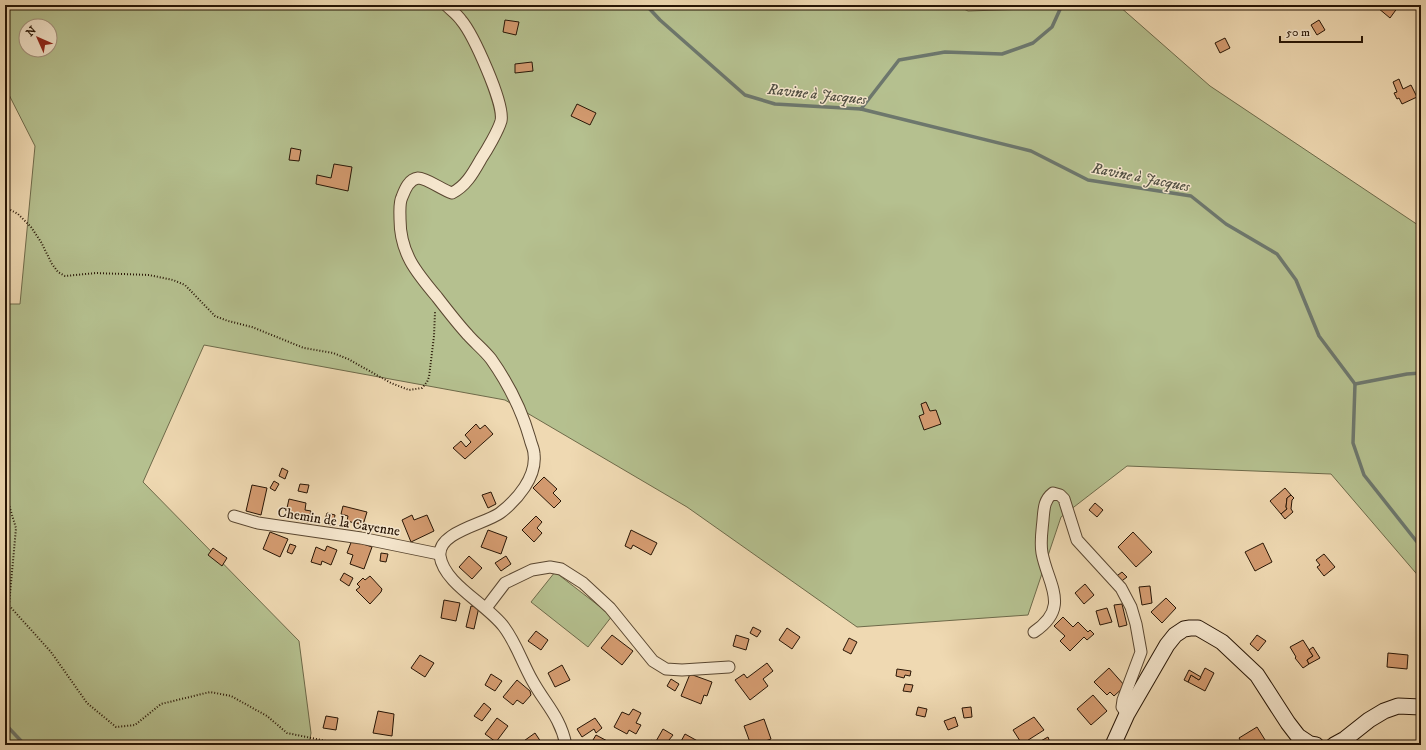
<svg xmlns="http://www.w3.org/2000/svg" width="1426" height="750" font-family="'IM FELL DW Pica',serif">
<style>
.green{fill:#b5c08f;stroke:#6e6a4a;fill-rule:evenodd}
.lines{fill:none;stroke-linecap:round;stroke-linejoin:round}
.stream{stroke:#6d776d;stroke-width:3.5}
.building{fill:#d49b70;stroke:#271505}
.minor-casing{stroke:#594630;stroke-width:13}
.secondary-casing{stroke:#271505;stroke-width:17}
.path{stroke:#271505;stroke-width:2;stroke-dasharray:1 2;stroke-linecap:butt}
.minor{stroke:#f5e6cd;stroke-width:11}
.secondary{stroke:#f5e6cd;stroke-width:15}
.labels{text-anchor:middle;stroke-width:3;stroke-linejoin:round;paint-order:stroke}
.street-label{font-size:14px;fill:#271505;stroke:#f5e6cd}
.water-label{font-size:15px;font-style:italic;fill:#504e42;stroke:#f5e6cd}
</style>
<rect width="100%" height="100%" fill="#efd9b2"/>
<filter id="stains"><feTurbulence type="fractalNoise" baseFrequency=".005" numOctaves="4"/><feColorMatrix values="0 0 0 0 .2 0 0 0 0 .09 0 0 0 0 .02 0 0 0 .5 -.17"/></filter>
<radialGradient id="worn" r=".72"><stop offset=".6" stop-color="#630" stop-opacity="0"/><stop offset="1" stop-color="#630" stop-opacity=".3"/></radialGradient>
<!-- green -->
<g class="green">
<path d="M5,5H956L968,11L1119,6L1210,86L1421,227V579L1331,474L1127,466L1061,517L1028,615L857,627L687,507L505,400L204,345L143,482L299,641L311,733L309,745H5V304H20L35,146L5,87ZM26,26H50V50H26Z"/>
<polygon points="555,572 612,616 588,647 531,602"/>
</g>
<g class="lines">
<!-- stream -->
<g class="stream">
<polyline points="646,5 660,20 745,95 775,104 861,109 1031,151 1088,180 1191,196 1226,224 1277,254 1296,280 1319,336 1355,384 1353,443 1364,475 1421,547"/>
<polyline points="861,109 899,60 945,52 1002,54 1033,43 1052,27 1062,5"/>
<polyline points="1355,384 1407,374 1421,373"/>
<polyline points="5,724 25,745"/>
</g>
</g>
<!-- building -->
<g class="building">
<polygon points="1380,5 1403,5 1404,6 1401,10 1398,7 1390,18 1378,8"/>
<polygon points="505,20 519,22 516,35 503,32"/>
<polygon points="1319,20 1325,30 1317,35 1311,25"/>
<polygon points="1225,38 1230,48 1220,53 1215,43"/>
<polygon points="532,62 533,71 515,73 515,64"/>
<polygon points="1399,79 1403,89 1411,85 1417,97 1402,104 1399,98 1397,99 1394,93 1397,92 1393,82"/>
<polygon points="577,104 596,113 590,125 571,116"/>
<polygon points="291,148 301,150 299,161 289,160"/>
<polygon points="334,164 352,167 348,191 316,184 317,175 331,178"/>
<polygon points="926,402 930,411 936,410 941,424 924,430 919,416 924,414 921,404"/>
<polygon points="476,424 480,429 485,425 493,434 465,459 453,448 461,441 466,447 471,442 465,435"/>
<polygon points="282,468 288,471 285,479 279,476"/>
<polygon points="544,477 557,489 553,493 561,501 554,508 533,488"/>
<polygon points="274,481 279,484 275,491 270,488"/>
<polygon points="300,484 309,485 307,493 298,491"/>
<polygon points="252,485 267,488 261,515 246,511"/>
<polygon points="1285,488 1291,495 1287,498 1286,507 1287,509 1281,514 1270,501"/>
<polygon points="491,492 496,504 488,508 482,495"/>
<polygon points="1291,495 1294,498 1292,500 1291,509 1293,512 1285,519 1281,514 1287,509 1286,507 1287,498"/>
<polygon points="289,499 306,503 305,510 311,511 308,522 285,517"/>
<polygon points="1095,503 1103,510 1097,517 1089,510"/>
<polygon points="343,506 367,512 363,525 347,521 348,516 341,514"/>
<polygon points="327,513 335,515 333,526 324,523"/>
<polygon points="412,515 414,520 427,515 434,531 411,542 402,520"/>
<polygon points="536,516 542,522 537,528 542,533 534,542 522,530"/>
<polygon points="488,530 507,537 501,554 481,547"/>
<polygon points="631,530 657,543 651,555 633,545 631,549 625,546"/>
<polygon points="270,532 288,539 280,557 263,549"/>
<polygon points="1133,532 1152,552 1136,567 1118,547"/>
<polygon points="352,540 372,547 364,569 350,564 353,555 347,553"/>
<polygon points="1263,543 1272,562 1255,571 1245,552"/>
<polygon points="290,544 296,546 292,554 287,552"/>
<polygon points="327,546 337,550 331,565 322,561 321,565 311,562 316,547 325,551"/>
<polygon points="213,548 227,558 222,566 208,555"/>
<polygon points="381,553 388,554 386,562 380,561"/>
<polygon points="1324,554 1335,567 1324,576 1317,567 1320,565 1316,560"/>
<polygon points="469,556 482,568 472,579 459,567"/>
<polygon points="506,556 511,564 501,571 495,563"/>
<polygon points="1122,572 1127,577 1119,583 1114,578"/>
<polygon points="344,573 353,578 349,586 340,580"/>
<polygon points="370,576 382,589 381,592 370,604 356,590 360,587 357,584 363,578 365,580"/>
<polygon points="1085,584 1094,595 1084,604 1075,593"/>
<polygon points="1150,586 1152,603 1142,605 1139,587"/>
<polygon points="1166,598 1176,608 1162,623 1151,612"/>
<polygon points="444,600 460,603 456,621 441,618"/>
<polygon points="1122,604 1127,625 1119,627 1114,605"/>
<polygon points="471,606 479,607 474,629 466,627"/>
<polygon points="1107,608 1112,622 1100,625 1096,611"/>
<polygon points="1063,617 1073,627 1078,622 1088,632 1090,630 1094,634 1087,640 1084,637 1070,651 1060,641 1065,636 1054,626"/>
<polygon points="753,627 761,631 757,637 750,633"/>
<polygon points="787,628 800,637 792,649 779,640"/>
<polygon points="536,631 548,640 541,650 528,641"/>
<polygon points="612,635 633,651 622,665 601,648"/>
<polygon points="736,635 749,639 746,650 733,646"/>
<polygon points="1257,635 1266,641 1258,651 1250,644"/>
<polygon points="849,638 857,642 851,654 843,650"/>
<polygon points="1303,640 1313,656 1307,660 1309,664 1303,668 1295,658 1296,657 1290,647"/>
<polygon points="1313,647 1320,658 1309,664 1307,660 1313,656 1309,650"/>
<polygon points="1388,653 1408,655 1407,669 1387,667"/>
<polygon points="420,655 434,663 425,677 411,668"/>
<polygon points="767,663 773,671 763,679 768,686 750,700 735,680 744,674 747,678"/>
<polygon points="562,665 570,680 555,687 548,673"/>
<polygon points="1109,668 1125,686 1114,696 1110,692 1107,695 1094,682"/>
<polygon points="1205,668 1214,673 1205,691 1188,682 1191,675 1199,680"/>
<polygon points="897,669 911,671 910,676 905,675 904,678 896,676"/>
<polygon points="1189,670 1201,677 1199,680 1191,675 1188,682 1184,680"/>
<polygon points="491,674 502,681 495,691 485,685"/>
<polygon points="690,674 712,682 707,696 704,695 701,704 681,696"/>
<polygon points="671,679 679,684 675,691 667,686"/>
<polygon points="517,680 530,691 531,695 523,704 517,700 513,705 503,697"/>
<polygon points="905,684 913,685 911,692 903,691"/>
<polygon points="1093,695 1107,711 1091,725 1077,709"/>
<polygon points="484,703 491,709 482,721 474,716"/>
<polygon points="918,707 927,709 925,717 916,715"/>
<polygon points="971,707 972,717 964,718 962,708"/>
<polygon points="633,709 641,713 636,723 641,725 636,734 629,730 627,734 614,727 622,712 629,715"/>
<polygon points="378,711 394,714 392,736 373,733"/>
<polygon points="326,716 338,718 336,730 323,728"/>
<polygon points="955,717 958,726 948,730 944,721"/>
<polygon points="1034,717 1044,730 1022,744 1013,730"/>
<polygon points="497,718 508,726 496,742 485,734"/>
<polygon points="595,718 602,728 596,733 594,729 582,737 577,729"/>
<polygon points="764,719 771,739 755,745 751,745 744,726"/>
<polygon points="1257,727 1267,743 1265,745 1243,745 1239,738"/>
<polygon points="663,729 673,735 669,740 678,745 648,745 651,740 655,743"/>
<polygon points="535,733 543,745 522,745 521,743"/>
<polygon points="685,734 703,744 703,745 679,745"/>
<polygon points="596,735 611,743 610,745 590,745"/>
<polygon points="1048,737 1051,745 1038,745 1037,743"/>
</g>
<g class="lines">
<!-- minor casing -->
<g class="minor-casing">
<g id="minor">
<path d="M446,5C451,10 457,14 461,20C473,34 505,104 501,121C498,131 487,150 481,159C473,173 466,186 452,193C442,190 427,178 418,178C409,179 405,189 402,197C399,203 400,211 400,219C400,253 416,272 437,297C447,310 457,323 468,335C475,343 484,350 491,359C508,383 522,411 530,439C531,444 534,449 534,454C537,477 517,500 500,513C485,524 437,532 440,556C444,584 487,604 504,627C516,643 522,662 532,680C545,704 560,716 566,745"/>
<polyline points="234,516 258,523 361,538 439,554"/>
<polyline points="486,608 505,583 532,570 550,567 561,569 583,583 610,608 653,661 666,669 682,670 729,667"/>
<path d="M1034,632C1071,607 1048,585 1042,553C1040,542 1042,531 1043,520C1044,508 1044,500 1053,493L1060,495L1064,499L1077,540L1121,588L1131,607L1136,624L1141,652L1123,700L1122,707L1127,714"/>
</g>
</g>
<!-- secondary casing -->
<g class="secondary-casing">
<g id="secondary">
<polyline points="1113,745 1127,714 1167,645 1175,635 1184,629 1190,628 1198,628 1222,642 1257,675 1288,723 1298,736 1310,744 1316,745"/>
<polyline points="1334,745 1345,739 1369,720 1384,711 1398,706 1421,707"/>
</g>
</g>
<!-- path -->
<g class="path">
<polyline points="5,207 18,214 31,227 41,242 52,264 58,272 65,276 96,273 149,275 173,280 185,285 215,316 228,321 252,327 304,348 333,353 348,359 391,383 409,390 422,388 427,382 429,377 434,336 435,312"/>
<polyline points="5,492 16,528 9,605"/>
<polyline points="5,601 51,652 87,703 116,727 135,725 161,704 210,692 231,696 267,716 287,733 326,741"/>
</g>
<!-- minor -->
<use href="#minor" class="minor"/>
<!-- secondary -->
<use href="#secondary" class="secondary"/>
</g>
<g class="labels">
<!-- street labels -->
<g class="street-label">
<text transform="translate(339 521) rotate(9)" y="5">Chemin de la Cayenne</text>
</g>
<!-- water labels -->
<g class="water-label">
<text transform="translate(817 94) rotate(6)" y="5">Ravine à Jacques</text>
<text transform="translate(1141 177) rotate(11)" y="5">Ravine à Jacques</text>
</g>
</g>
<!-- margin -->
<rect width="1426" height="750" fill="none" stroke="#efd9b2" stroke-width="20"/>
<rect x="6" y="6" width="1414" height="738" fill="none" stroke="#271505" stroke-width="2"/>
<rect x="10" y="10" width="1406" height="730" fill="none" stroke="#271505"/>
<!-- north arrow -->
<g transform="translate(38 38) rotate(315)"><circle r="19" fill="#f5e6cd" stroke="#a3927d"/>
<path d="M0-3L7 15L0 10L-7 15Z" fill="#8f2418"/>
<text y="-6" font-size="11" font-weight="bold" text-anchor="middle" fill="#271505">N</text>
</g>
<!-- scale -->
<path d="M1280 36v6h82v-6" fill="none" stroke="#271505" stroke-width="2"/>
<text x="1286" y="36" font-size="12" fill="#271505" stroke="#f5e6cd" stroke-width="3" paint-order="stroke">50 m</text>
<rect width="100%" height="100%" filter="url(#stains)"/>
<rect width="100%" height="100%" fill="url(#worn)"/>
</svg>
